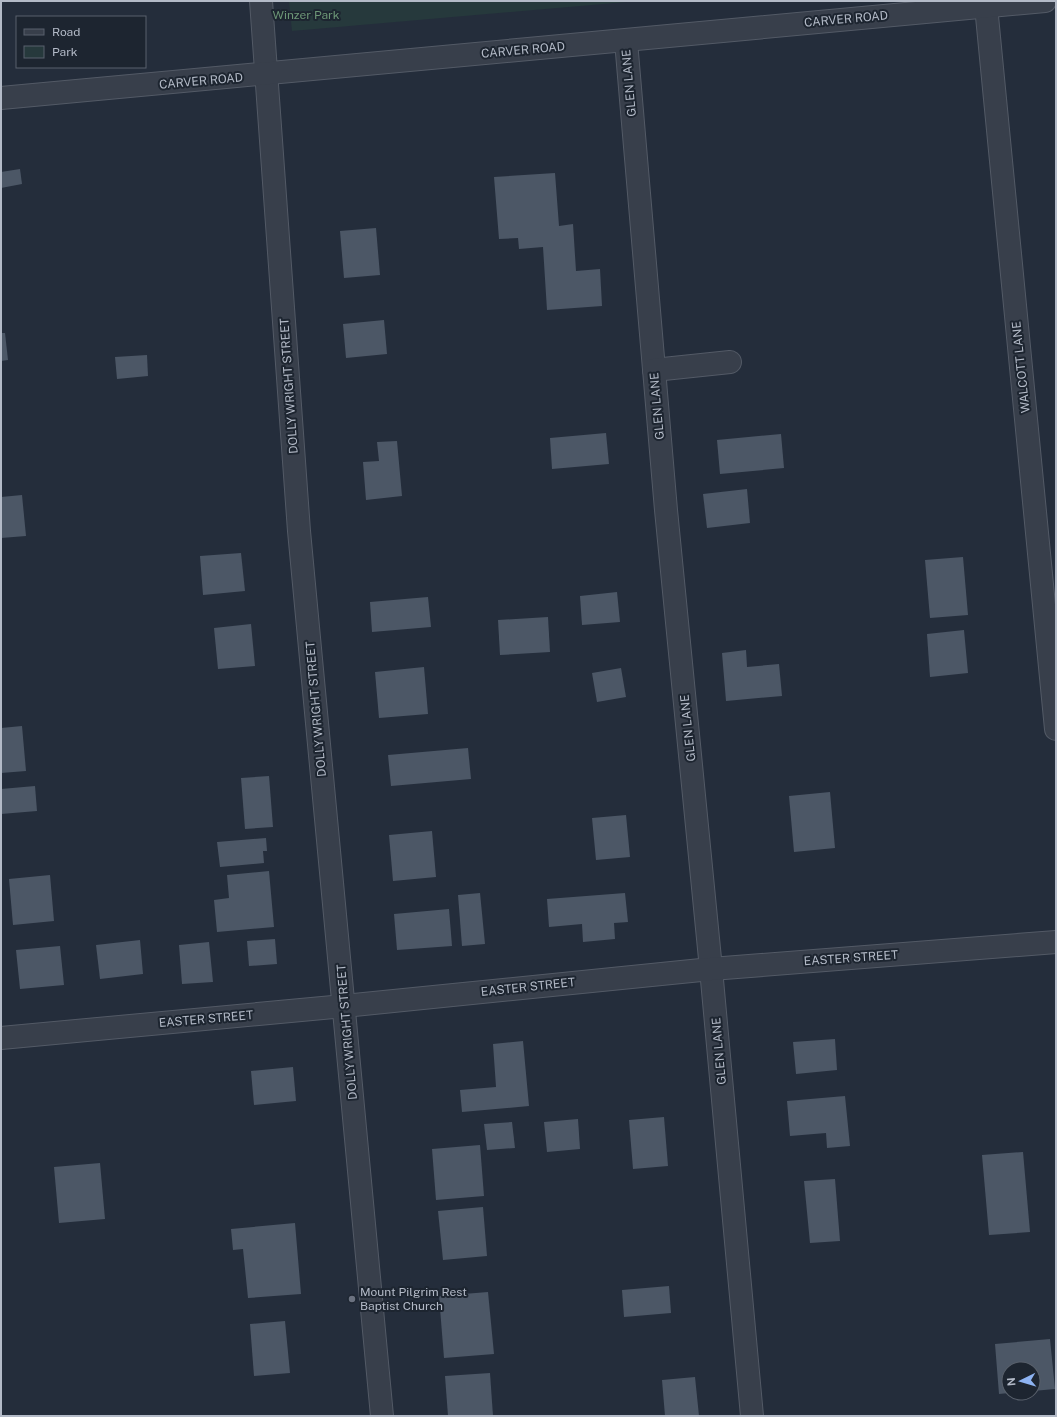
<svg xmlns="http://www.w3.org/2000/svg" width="1057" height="1417" font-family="'Public Sans',sans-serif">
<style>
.green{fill:#26393c}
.building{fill:#4c5766}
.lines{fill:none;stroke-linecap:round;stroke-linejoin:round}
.minor-casing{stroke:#535a66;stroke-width:24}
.minor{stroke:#383f4b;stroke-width:22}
.worship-dot{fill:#6b7280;stroke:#1d2530;stroke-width:1.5}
.labels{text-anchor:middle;stroke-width:4;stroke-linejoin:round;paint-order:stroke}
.park-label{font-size:12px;fill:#6c9676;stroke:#1d2530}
.street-label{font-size:12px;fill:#b3bac7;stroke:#1d2530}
.poi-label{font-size:12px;fill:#b3bac7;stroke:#1d2530;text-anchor:start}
</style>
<rect width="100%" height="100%" fill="#242d3b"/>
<!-- green -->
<polygon class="green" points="289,1 638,1 292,31"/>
<!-- building -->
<g class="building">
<polygon points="20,169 22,184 1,188 1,172"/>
<polygon points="555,173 559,226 573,224 576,271 600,269 602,306 547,310 543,247 519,249 518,238 499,239 494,177"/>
<polygon points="376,228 380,275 344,278 340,231"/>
<polygon points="384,320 387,354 346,358 343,324"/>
<polygon points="1,333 5,333 8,360 1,361"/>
<polygon points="147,355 148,376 117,379 115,357"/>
<polygon points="606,433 609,464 552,469 550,438"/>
<polygon points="781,434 784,468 720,474 717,440"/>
<polygon points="397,441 402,496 366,500 363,462 379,461 377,442"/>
<polygon points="747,489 750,523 707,528 703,494"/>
<polygon points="22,495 26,536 1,538 1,497"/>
<polygon points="241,553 245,591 203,595 200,556"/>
<polygon points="963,557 968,615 930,618 925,560"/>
<polygon points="617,592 620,622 582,625 580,596"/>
<polygon points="428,597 431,627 372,632 370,602"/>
<polygon points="548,617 550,652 500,655 498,620"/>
<polygon points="251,624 255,666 218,669 214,628"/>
<polygon points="964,630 968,673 930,677 927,634"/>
<polygon points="746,650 747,667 779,664 782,696 726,701 722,653"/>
<polygon points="424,667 428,714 379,718 375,672"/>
<polygon points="621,668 626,697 597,702 592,673"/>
<polygon points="22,726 26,771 1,773 1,728"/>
<polygon points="468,748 471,779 391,786 388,755"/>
<polygon points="269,776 273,827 245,829 241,778"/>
<polygon points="35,786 37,811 1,814 1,789"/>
<polygon points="830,792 835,848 794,852 789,796"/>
<polygon points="626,815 630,857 596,860 592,818"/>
<polygon points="432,831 436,877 393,881 389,835"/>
<polygon points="266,838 267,851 263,851 264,863 220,867 217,842"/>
<polygon points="269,871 274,927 217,932 214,900 229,898 227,875"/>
<polygon points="50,875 54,921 13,925 9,879"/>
<polygon points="480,893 485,944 462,946 458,895"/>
<polygon points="625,893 628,922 614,923 615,939 583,942 582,924 549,927 547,899"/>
<polygon points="449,909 452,946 397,950 394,914"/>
<polygon points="275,939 277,964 249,966 247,941"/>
<polygon points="140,940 143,974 100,979 96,945"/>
<polygon points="209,942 213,982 182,984 179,945"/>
<polygon points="60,946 64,985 20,989 16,950"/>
<polygon points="835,1039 837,1070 796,1074 793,1042"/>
<polygon points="523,1041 529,1106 462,1112 460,1090 496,1087 493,1044"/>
<polygon points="293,1067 296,1101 254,1105 251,1071"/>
<polygon points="845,1096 850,1146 827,1148 826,1133 790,1136 787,1101"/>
<polygon points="664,1117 668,1166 633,1169 629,1120"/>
<polygon points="578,1119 580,1149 547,1152 544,1122"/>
<polygon points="512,1122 515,1148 487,1150 484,1124"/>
<polygon points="480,1145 484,1196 436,1200 432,1149"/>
<polygon points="1023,1152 1030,1232 989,1235 982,1155"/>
<polygon points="100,1163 105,1219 59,1223 54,1167"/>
<polygon points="835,1179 840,1241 810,1243 804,1181"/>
<polygon points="483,1207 487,1256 443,1260 438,1211"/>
<polygon points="295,1223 301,1294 248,1298 243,1249 233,1250 231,1229"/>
<polygon points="669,1286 671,1313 624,1317 622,1290"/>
<polygon points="488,1292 494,1354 444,1358 439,1296"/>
<polygon points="285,1321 290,1373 254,1376 250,1324"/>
<polygon points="1050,1339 1055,1389 1033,1391 1033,1369 1009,1369 1009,1393 999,1394 995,1344"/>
<polygon points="490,1373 493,1416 448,1416 445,1376"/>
<polygon points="695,1377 699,1416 665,1416 662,1380"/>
</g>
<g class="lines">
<!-- minor casing -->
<g class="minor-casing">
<g id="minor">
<polyline points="261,1 299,531 382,1416"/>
<polyline points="986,6 1056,729"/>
<polyline points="626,41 666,510 711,969 752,1416"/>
<path d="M1,98C349,67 697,32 1045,1"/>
<polyline points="654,370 730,362"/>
<polyline points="1,1038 344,1006 711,969 1056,942"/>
</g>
</g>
<!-- minor -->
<use href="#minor" class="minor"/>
</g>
<!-- markers -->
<circle class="worship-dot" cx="352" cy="1299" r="4"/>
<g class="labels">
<!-- park labels -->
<g class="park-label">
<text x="306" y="19">Winzer Park</text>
</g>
<!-- street labels -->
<g class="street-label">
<text transform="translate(846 19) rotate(-5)" y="4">CARVER ROAD</text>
<text transform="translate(523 50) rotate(-5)" y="4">CARVER ROAD</text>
<text transform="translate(201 81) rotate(-5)" y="4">CARVER ROAD</text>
<text transform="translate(629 83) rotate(-95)" y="4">GLEN LANE</text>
<text transform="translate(1021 367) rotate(-96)" y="4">WALCOTT LANE</text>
<text transform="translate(289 386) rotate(-94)" y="4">DOLLY WRIGHT STREET</text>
<text transform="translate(657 406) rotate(-95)" y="4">GLEN LANE</text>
<text transform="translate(316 709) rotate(-95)" y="4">DOLLY WRIGHT STREET</text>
<text transform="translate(688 728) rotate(-96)" y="4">GLEN LANE</text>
<text transform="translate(851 958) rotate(-4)" y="4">EASTER STREET</text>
<text transform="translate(528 987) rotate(-6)" y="4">EASTER STREET</text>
<text transform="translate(206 1019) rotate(-5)" y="4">EASTER STREET</text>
<text transform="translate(347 1032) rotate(-95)" y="4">DOLLY WRIGHT STREET</text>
<text transform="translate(719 1051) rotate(-95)" y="4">GLEN LANE</text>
</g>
<!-- poi labels -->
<g class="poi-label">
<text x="360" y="1296">Mount Pilgrim Rest<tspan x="360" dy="14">Baptist Church</tspan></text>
</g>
</g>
<!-- border -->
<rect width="1057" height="1417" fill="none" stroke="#b3bac7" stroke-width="4"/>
<!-- legend -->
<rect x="16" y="16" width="130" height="52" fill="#1d2530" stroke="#59616c"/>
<rect x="24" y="29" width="20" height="6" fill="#383f4b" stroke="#59616c"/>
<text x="52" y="36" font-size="12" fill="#b3bac7">Road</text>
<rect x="24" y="46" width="20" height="12" fill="#26393c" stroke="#59616c"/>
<text x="52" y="56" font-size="12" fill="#b3bac7">Park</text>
<!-- north arrow -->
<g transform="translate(1021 1381) rotate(265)"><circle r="19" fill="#1d2530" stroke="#59616c"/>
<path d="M0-3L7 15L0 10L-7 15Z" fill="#8db3f2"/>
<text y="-6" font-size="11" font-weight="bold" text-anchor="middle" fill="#b3bac7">N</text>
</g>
</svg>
